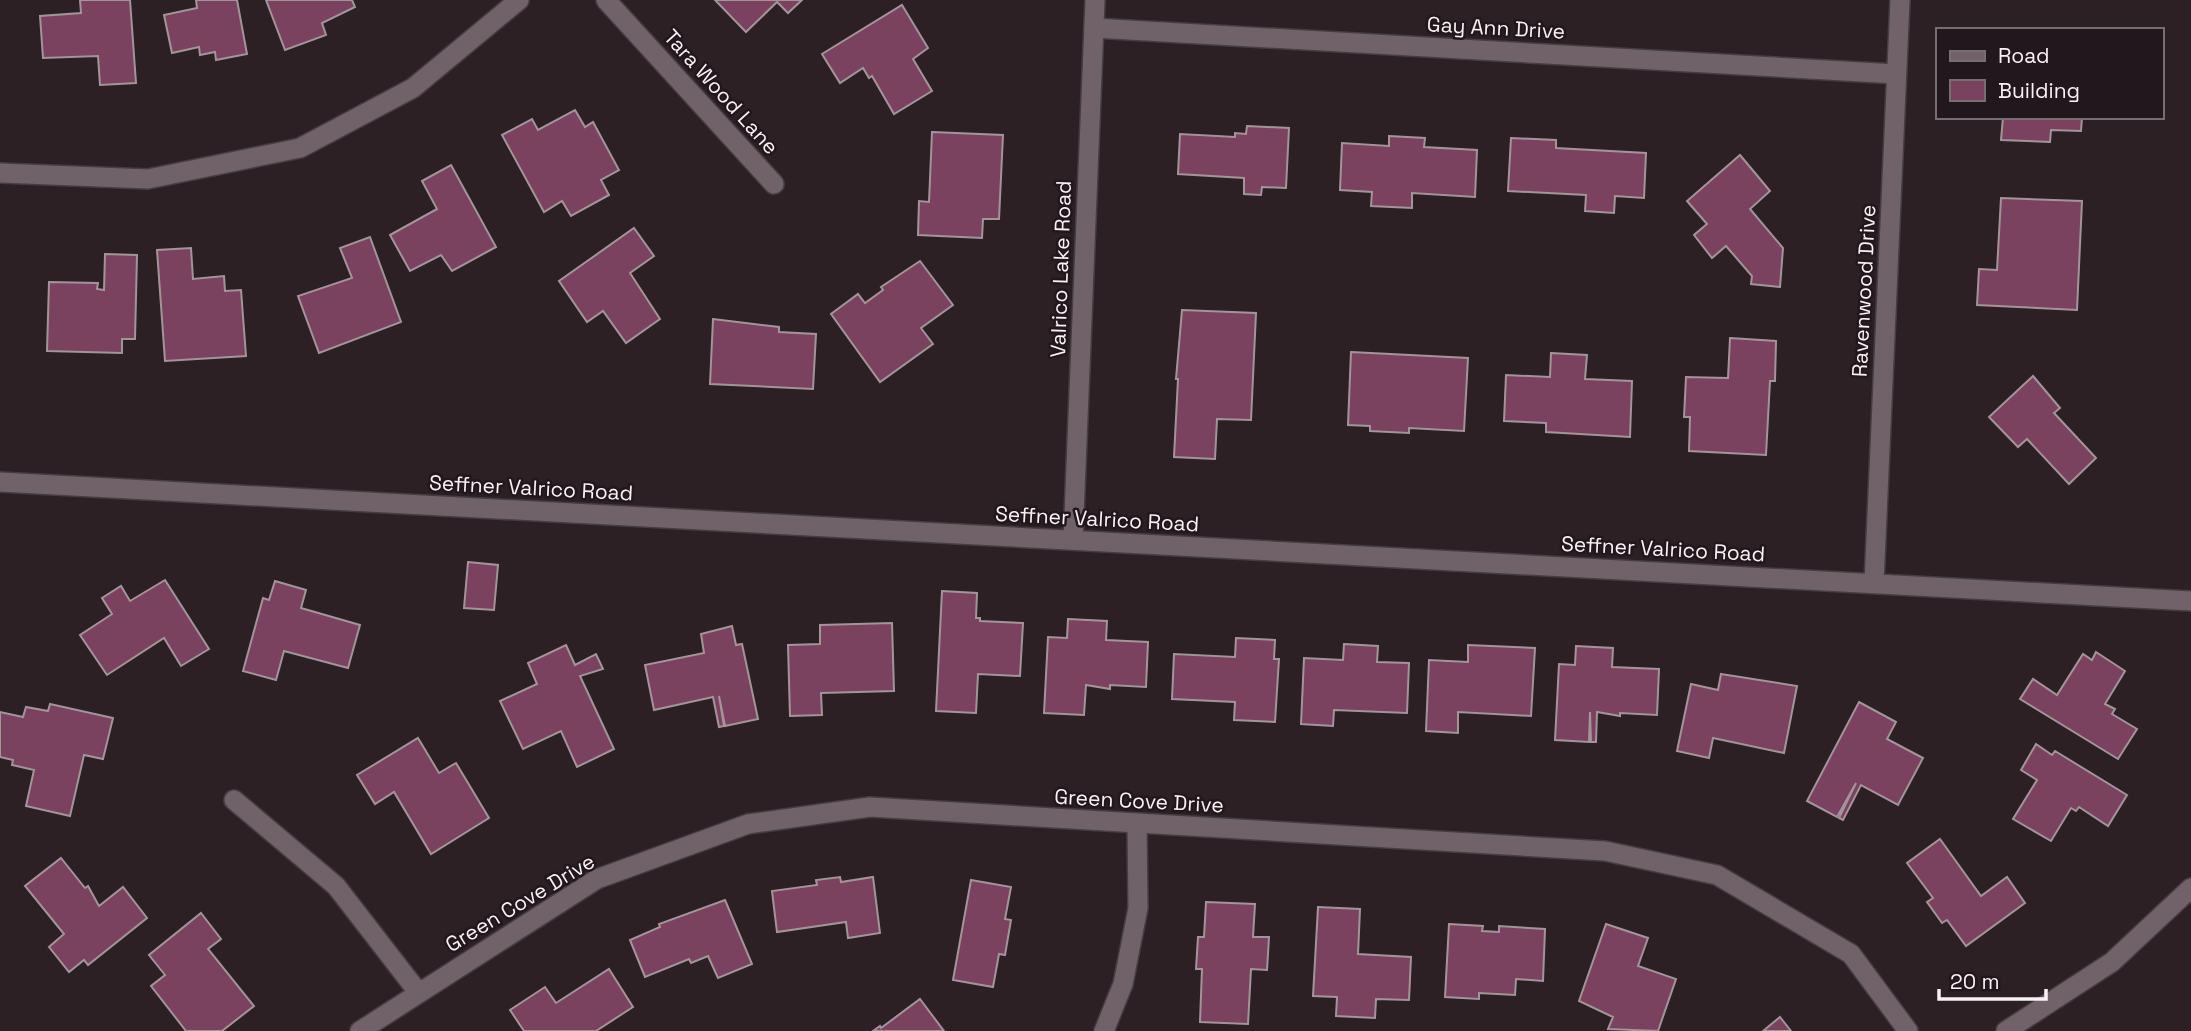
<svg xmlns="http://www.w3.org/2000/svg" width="2191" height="1031" font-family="'Space Grotesk',sans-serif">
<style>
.building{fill:#7a425e;stroke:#a3949a;stroke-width:2}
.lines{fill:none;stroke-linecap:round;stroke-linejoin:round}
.minor-casing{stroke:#463d41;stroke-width:22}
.tertiary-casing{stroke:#463d41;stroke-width:22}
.minor{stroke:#706268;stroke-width:19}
.tertiary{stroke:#706268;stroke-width:19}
.labels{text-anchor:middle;stroke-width:5;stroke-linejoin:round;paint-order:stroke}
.street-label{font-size:21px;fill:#f9f1f4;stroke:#22171c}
</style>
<rect width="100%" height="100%" fill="#2c2025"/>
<!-- building -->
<g class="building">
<polygon points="80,0 130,0 136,83 100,85 98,56 43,58 40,16 81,13"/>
<polygon points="196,0 237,0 247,54 216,60 215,52 200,55 199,47 172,53 164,15 197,8"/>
<polygon points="266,0 352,0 355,7 322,23 326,35 285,50"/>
<polygon points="715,0 802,0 788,13 777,2 746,32"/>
<polygon points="902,5 928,48 913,59 932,91 894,114 872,76 869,78 863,68 840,83 822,54"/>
<polygon points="575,110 585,127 593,122 619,170 601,180 609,195 571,216 562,201 544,212 502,135 532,119 538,130"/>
<polygon points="2003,117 2082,117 2081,131 2051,130 2050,142 2001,140"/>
<polygon points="1247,126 1289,128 1286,188 1262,187 1261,195 1244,194 1244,178 1178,174 1180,134 1235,137 1235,133 1246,134"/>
<polygon points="932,132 1003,135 999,219 983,219 982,238 918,235 919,201 929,202"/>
<polygon points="1389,136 1425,138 1424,147 1477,150 1475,197 1412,193 1412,208 1371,206 1372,192 1340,190 1342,143 1389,146"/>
<polygon points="1511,138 1556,140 1556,148 1646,153 1644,198 1615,196 1614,213 1585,211 1586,195 1508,191"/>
<polygon points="1740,155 1770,191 1750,209 1783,248 1780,287 1751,284 1752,276 1726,246 1712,258 1694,235 1707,224 1687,201"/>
<polygon points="451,165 496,247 452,271 441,255 410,271 390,235 437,209 422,181"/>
<polygon points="2001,198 2082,201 2077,310 1977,305 1979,269 1997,270"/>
<polygon points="634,228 654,256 630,273 660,319 626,343 603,311 587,322 559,281"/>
<polygon points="370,237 401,322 319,353 298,296 352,278 340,248"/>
<polygon points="191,248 193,279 224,276 225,291 241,290 246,356 165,361 157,250"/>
<polygon points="105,254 137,255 135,339 122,339 122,353 47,351 49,282 98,283 97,289 104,290"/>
<polygon points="920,261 953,305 921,328 933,344 880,382 831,314 858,294 865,303 883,290 881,287"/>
<polygon points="1182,310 1256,313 1251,420 1217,419 1215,459 1174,457 1178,379 1176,379"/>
<polygon points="713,319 779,327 779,332 816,334 813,389 710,384"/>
<polygon points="1730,338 1776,341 1775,381 1770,381 1766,455 1689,451 1690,417 1684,417 1686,377 1728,378"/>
<polygon points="1351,352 1468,358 1464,431 1409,428 1409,433 1370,431 1370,426 1348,425"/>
<polygon points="1551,353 1587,355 1585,379 1632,381 1630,437 1546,432 1546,423 1504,421 1506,375 1550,377"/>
<polygon points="2033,376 2060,408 2054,413 2096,458 2069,484 2027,439 2018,447 1989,417"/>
<polygon points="468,562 498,565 494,610 464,608"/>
<polygon points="165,580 209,649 181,666 164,638 107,675 80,635 112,614 102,598 121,586 130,601"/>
<polygon points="275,581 306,590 301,608 360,625 348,668 284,651 276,680 243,671 263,598 269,600"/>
<polygon points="942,591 977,593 976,618 980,618 980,621 1023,623 1020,676 978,674 976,713 936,711"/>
<polygon points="1068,619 1107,621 1106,640 1148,642 1146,687 1110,685 1110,689 1086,685 1084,715 1044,713 1048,637 1067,638"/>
<polygon points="892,623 894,691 821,693 822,715 790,716 788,645 820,644 820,625"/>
<polygon points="732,626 736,645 742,644 758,719 725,726 719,696 724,726 719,727 713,697 654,710 645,665 704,653 701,634"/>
<polygon points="1236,638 1275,640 1274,659 1279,659 1275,722 1234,720 1235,702 1172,699 1174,654 1235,657"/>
<polygon points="1344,644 1378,646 1377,662 1409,663 1407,713 1334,710 1333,726 1301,724 1304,658 1343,660"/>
<polygon points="566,645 575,665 596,654 603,669 580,676 614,749 577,767 561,731 523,749 500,701 537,684 528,663"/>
<polygon points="1468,645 1535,648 1531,716 1458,712 1458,733 1426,731 1429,660 1468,662"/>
<polygon points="1576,646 1613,648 1612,667 1659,669 1657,715 1620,713 1620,716 1597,712 1596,742 1591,742 1590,712 1589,742 1555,740 1559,664 1575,665"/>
<polygon points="2096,652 2125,671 2105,704 2115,709 2112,714 2137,729 2118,759 2020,699 2033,679 2057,695 2083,654 2092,660"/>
<polygon points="1721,674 1797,686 1784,753 1713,738 1709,758 1677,751 1691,684 1718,690"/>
<polygon points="1859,702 1896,722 1887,739 1923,758 1898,805 1861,785 1843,820 1839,818 1856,783 1837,817 1807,801"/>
<polygon points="50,704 113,718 103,759 84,755 70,816 26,806 34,770 12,765 13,760 0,757 0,712 23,717 26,707 48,711"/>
<polygon points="418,738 439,773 456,763 489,818 431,854 394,792 375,804 357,775"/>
<polygon points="2036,744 2052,755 2055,751 2127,795 2108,826 2079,807 2076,811 2071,808 2051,841 2013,819 2037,780 2021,770"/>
<polygon points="1940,839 1981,896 2007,877 2025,903 1966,946 1947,920 1942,923 1927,902 1933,898 1907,863"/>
<polygon points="61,858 85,888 88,886 99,906 123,887 147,918 88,965 84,960 69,972 49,947 64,934 25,886"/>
<polygon points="840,877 841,882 873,877 880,933 848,938 846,922 777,932 772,891 817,885 816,880"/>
<polygon points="971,880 1011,887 1005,919 1011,920 1005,955 999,954 993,987 953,980"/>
<polygon points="725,900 752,964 718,978 708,956 691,963 689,959 645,977 630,940 660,927 659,924"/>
<polygon points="1206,902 1255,904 1253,937 1269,937 1267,970 1251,969 1248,1024 1200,1022 1202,969 1196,969 1198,937 1204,937"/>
<polygon points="1318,907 1360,909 1358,954 1411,957 1409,1000 1376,999 1375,1018 1336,1016 1337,997 1313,996"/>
<polygon points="201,913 221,939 208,949 254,1006 222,1031 186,1031 151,986 165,975 149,955"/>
<polygon points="1449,924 1483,926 1482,931 1499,932 1499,926 1545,929 1543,981 1516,979 1515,995 1479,993 1479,999 1445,997"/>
<polygon points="1606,924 1648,938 1638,966 1676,979 1658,1031 1608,1029 1613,1017 1579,1001"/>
<polygon points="609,969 633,1007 596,1031 524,1031 510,1010 545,987 556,1003"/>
<polygon points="920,999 944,1031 873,1031 880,1026 881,1028"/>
<polygon points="1780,1017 1791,1031 1763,1031"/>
</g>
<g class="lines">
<!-- minor casing -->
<g class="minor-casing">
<g id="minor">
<polyline points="606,0 774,184"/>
<polyline points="1094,28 1896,74"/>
<polyline points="0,173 148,179 300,148 413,88 519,0"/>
<polyline points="1874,583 1900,0"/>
<polyline points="234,800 336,886 418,992"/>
<polyline points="360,1031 597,879 748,824 870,807 1605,851 1717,875 1851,954 1908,1031"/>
<polyline points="1104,1031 1123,984 1138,908 1137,824"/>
<polyline points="2006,1031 2112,962 2191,888"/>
</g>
</g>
<!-- tertiary casing -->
<g class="tertiary-casing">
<g id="tertiary">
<polyline points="0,482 2191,601"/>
<polyline points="1073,540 1095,0"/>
</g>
</g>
<!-- minor -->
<use href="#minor" class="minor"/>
<!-- tertiary -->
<use href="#tertiary" class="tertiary"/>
</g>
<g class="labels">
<!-- street labels -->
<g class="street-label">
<text transform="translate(1496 28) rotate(3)" y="7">Gay Ann Drive</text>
<text transform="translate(721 92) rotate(48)" y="7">Tara Wood Lane</text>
<text transform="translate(1061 269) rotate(-88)" y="7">Valrico Lake Road</text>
<text transform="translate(1864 291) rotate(-87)" y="7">Ravenwood Drive</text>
<text transform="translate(531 488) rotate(3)" y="7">Seffner Valrico Road</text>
<text transform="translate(1097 519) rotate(3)" y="7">Seffner Valrico Road</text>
<text transform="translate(1663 549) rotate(3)" y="7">Seffner Valrico Road</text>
<text transform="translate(1139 801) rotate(3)" y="7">Green Cove Drive</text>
<text transform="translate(520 903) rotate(-31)" y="7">Green Cove Drive</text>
</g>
</g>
<!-- legend -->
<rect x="1936" y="28" width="228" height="91" fill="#22171c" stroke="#786e72" stroke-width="2"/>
<rect x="1950" y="51" width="35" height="10" fill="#706268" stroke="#786e72" stroke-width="2"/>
<text x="1998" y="63" font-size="21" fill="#f9f1f4">Road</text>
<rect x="1950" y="80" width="35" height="21" fill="#7a425e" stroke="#786e72" stroke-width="2"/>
<text x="1998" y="98" font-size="21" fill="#f9f1f4">Building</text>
<!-- scale -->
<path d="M1939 989v10h107v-10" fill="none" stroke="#f9f1f4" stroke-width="3.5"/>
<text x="1950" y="989" font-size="21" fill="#f9f1f4" stroke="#22171c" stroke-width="5" paint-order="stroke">20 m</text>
</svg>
